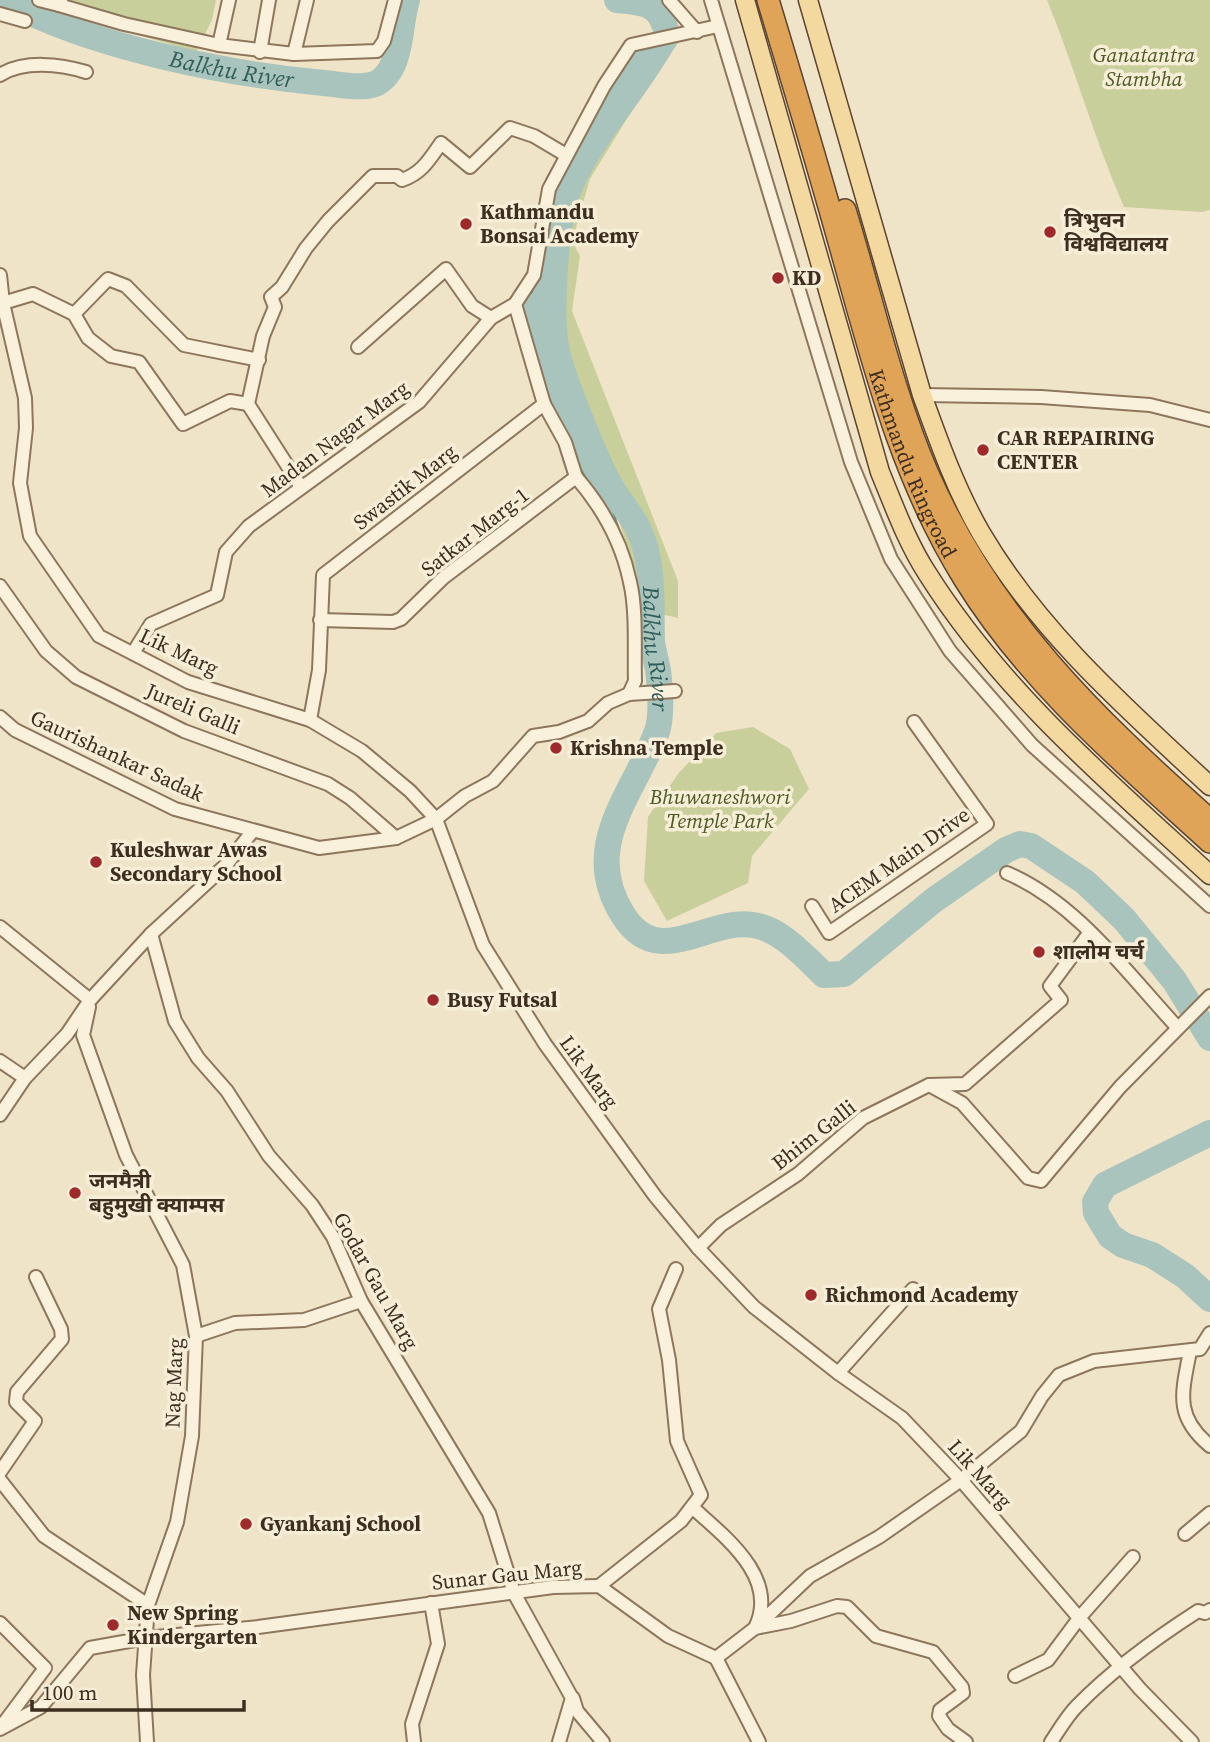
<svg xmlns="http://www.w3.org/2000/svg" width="1210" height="1742" font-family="'Source Serif 4','Noto Sans Devanagari',serif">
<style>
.green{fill:#c9cf9b}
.water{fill:#a9c4bc;stroke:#6f938a;stroke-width:2}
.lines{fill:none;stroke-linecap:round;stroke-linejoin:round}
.river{stroke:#a9c4bc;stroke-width:26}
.street-casing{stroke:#8d765c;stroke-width:16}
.primary-casing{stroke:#5b4430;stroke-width:21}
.highway-casing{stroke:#5b4430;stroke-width:24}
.street{stroke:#faf1dc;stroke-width:12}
.primary{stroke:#f3d9a0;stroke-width:18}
.highway{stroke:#e0a458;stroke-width:21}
.poi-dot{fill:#9e2a2b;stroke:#f7eed8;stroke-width:2.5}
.labels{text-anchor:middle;stroke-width:7;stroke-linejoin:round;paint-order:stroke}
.park-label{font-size:21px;font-style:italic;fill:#4d5a26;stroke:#f7eed8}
.poi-label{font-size:21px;font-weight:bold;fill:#3d2e20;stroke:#f7eed8;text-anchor:start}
.street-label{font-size:21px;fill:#3d2e20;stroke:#f7eed8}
.water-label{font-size:23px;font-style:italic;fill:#2f5d5a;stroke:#f7eed8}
</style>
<rect width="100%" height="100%" fill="#f0e4c8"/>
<!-- green -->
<g class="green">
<polygon points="65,0 216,0 212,20 196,52 61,12"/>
<path d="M1047,0H1210V210L1202,212L1124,207C1094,139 1075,68 1047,0Z"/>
<polygon points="679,42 647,86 590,179 572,241 580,256 572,311 678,581 678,618 661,614 645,604 616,511 552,343 547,281 559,194 627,84 657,45"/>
<polygon points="753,727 790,749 809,789 752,856 748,883 667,921 644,881 648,817 678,774 716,733"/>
</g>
<!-- water -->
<polygon class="water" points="653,41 623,81 555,191 543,278 548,340 612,508 642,601 607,514 573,456 544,389 521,302 532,292 540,201 547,178 619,55"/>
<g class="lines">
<!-- river -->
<g class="river">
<path id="s1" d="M5,0C90,47 227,74 324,83C338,84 363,90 377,83C403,69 399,24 407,0"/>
<path id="s2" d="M617,0C646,3 660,3 667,34C640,86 595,131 571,184C558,214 555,255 554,288C553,307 553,329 556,347C560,372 597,463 610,485C620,503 633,515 641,535C654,567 651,606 652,641C653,650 656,660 658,670C660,687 663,718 656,734C632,796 580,847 623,915C658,971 706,918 753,925C781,929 804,956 824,975L844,974L934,900L1006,850L1020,844L1031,846L1085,882L1124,919L1174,980L1210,1038"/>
<polyline points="1210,1133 1105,1185 1095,1202 1096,1213 1110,1236 1123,1245 1152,1255 1185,1276 1210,1299"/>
</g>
<!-- street casing -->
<g class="street-casing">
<g id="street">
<polyline points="39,0 59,5 61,0"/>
<polyline points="229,0 219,45 294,54 307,0"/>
<polyline points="669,0 697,32"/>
<polyline points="711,0 851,462 891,559 950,651 1032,745 1210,906"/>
<polyline points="59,5 124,24 219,45"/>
<polyline points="0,14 25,21"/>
<polyline points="260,52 269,0"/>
<polyline points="294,54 377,51 384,41 395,0"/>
<path d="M0,75C24,60 60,64 86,72"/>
<polyline points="0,275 3,303 25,398 26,428 20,483 30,536 99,636 188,682 310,720 362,751 410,791 436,819 483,945 545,1044 655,1196 698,1248 754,1307 838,1373 902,1418 961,1480 1140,1689 1192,1742"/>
<polyline points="3,303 33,294 74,314 88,338 111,356 139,362 183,424 230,401 248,404"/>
<polyline points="74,314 108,279 126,286 184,345 259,360"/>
<polyline points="358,347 446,269 472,306 491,318"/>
<polyline points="922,395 1041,397 1150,405 1210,420"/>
<path d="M576,477C602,507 622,543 630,582C637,611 634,651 635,681L629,694"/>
<path d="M301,487L248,404L263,336L275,307L271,297L282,287L306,248L328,221L373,176H397L402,180C422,173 429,160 441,143L470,167L510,128L534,136L566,155"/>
<polyline points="0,586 46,651 76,677 184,731 328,784 350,798 396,838"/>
<polyline points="320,620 393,622 401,619 443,578 576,477 565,442 544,404"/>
<polyline points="133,653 151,624 217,595 226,552 249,526 419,402 491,318 515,304 534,275 549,189 604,86 631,45 718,26"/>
<polyline points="0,717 15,730 175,809 319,848 396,838 436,819 465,796 493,781 533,736 559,732 588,721 608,703 629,694 675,691"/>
<polyline points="310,720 319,670 323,575 544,404 515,304"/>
<path d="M1007,873C1077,903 1126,972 1177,1027"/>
<polyline points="812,906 829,933 987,824 914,722"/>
<polyline points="0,927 90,1000"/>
<polyline points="151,934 226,865 252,832"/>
<polyline points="89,1007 83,1035 126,1155 183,1265 196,1336 192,1436 177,1522 148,1605 143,1675 147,1742"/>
<polyline points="0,1061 25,1078"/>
<polyline points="929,1085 962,1103 1028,1178 1041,1181 1120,1087 1210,996"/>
<polyline points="0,1115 25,1078 67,1034 90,1000 151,934 175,1021 198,1058 227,1091 269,1156 312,1205 333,1237 361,1301 489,1513 514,1593 572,1698 559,1742"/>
<polyline points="698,1248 721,1225 798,1174 863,1118 929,1085 965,1084 1061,1000 1050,986 1090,932"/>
<polyline points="196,1336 235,1323 304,1320 361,1301"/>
<path d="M1190,1351C1182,1393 1174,1416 1210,1446"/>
<polyline points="838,1373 913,1289"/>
<polyline points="0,1472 35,1421 16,1402 17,1392 62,1339 61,1329 36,1277"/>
<polyline points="0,1480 44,1536 148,1605"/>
<path d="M692,1507C725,1537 780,1578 755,1628L791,1621L837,1606L847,1607L876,1636L933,1652L962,1687L963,1693L940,1710L939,1716L948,1729L966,1742"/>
<polyline points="1185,1534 1210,1513"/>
<polyline points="599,1586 681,1521 701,1495 677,1441 669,1360 659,1309 676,1269"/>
<polyline points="0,1623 45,1668 4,1723"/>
<polyline points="716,1658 759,1742"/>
<polyline points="1015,1676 1048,1660 1080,1617 1133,1557"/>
<polyline points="573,1698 577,1711 603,1742"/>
<polyline points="0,1729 41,1707 90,1648 146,1638 258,1627 553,1587 599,1586 668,1636 716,1658 755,1628 810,1576 879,1537 961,1480 1021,1431 1042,1396 1059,1375 1094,1361 1200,1349 1210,1333"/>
<polyline points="414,1742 412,1724 438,1644 431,1603"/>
<path d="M1051,1742C1059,1730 1067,1716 1077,1706C1112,1670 1156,1638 1198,1611L1205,1613L1210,1610"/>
</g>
</g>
<!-- primary casing -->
<g class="primary-casing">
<g id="primary">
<path d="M745,0L880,472C894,506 907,542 927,573C1002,692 1108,781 1210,875"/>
<path d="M808,0L922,395C939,442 956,490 981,533C1039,632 1127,709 1210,786"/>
</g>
</g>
<!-- highway casing -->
<g class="highway-casing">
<g id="highway">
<path id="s3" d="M768,0C793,83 818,166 841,249C873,363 901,478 965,580C1028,682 1122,762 1210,842"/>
<path d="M845,210C871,294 893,394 928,474C992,619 1094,717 1210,820"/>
</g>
</g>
<!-- street -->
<use href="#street" class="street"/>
<!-- primary -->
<use href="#primary" class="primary"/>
<!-- highway -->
<use href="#highway" class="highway"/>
</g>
<!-- markers -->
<g class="poi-dot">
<circle cx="466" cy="224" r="7"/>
<circle cx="1050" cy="232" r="7"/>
<circle cx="778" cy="278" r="7"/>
<circle cx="983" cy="450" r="7"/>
<circle cx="556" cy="748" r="7"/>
<circle cx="96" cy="862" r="7"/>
<circle cx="1039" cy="952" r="7"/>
<circle cx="433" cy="1000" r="7"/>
<circle cx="75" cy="1193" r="7"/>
<circle cx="811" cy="1295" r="7"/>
<circle cx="246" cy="1524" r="7"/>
<circle cx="113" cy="1625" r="7"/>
</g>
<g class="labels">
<!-- park labels -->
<g class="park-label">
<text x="1144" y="62">Ganatantra<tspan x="1144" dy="24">Stambha</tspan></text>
<text x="720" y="804">Bhuwaneshwori<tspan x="720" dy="24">Temple Park</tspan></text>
</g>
<!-- poi labels -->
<g class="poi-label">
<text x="480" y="219">Kathmandu<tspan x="480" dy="24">Bonsai Academy</tspan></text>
<text x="1064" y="227">त्रिभुवन<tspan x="1064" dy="24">विश्वविद्यालय</tspan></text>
<text x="792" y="285">KD</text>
<text x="997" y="445">CAR REPAIRING<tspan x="997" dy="24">CENTER</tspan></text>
<text x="570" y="755">Krishna Temple</text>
<text x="110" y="857">Kuleshwar Awas<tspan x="110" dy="24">Secondary School</tspan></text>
<text x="1053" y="959">शालोम चर्च</text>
<text x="447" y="1007">Busy Futsal</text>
<text x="89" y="1188">जनमैत्री<tspan x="89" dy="24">बहुमुखी क्याम्पस</tspan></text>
<text x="825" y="1302">Richmond Academy</text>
<text x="260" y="1531">Gyankanj School</text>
<text x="127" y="1620">New Spring<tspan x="127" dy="24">Kindergarten</tspan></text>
</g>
<!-- street labels -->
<g class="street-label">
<text transform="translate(335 439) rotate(-37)" y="7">Madan Nagar Marg</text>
<text dy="7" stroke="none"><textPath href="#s3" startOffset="486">Kathmandu Ringroad</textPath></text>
<text transform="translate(405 487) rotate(-38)" y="7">Swastik Marg</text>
<text transform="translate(475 532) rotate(-38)" y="7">Satkar Marg-1</text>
<text transform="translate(179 652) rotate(25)" y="7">Lik Marg</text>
<text transform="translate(193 709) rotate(23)" y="7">Jureli Galli</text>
<text transform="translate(117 756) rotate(25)" y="7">Gaurishankar Sadak</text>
<text transform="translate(899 860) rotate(-35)" y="7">ACEM Main Drive</text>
<text transform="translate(589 1072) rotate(54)" y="7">Lik Marg</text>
<text transform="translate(814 1135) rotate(-38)" y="7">Bhim Galli</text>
<text transform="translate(376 1281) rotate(61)" y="7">Godar Gau Marg</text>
<text transform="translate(174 1383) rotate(-88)" y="7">Nag Marg</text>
<text transform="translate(980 1474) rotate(48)" y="7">Lik Marg</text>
<text transform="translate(507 1575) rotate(-6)" y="7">Sunar Gau Marg</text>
</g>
<!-- water labels -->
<g class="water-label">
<text dy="8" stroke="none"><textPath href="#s1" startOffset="238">Balkhu River</textPath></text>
<text dy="8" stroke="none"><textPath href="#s2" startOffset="733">Balkhu River</textPath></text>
</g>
</g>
<!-- scale -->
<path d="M32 1700v10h212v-10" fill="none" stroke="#3d2e20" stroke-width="3.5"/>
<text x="42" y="1700" font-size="21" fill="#3d2e20" stroke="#f7eed8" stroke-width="5" paint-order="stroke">100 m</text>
</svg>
